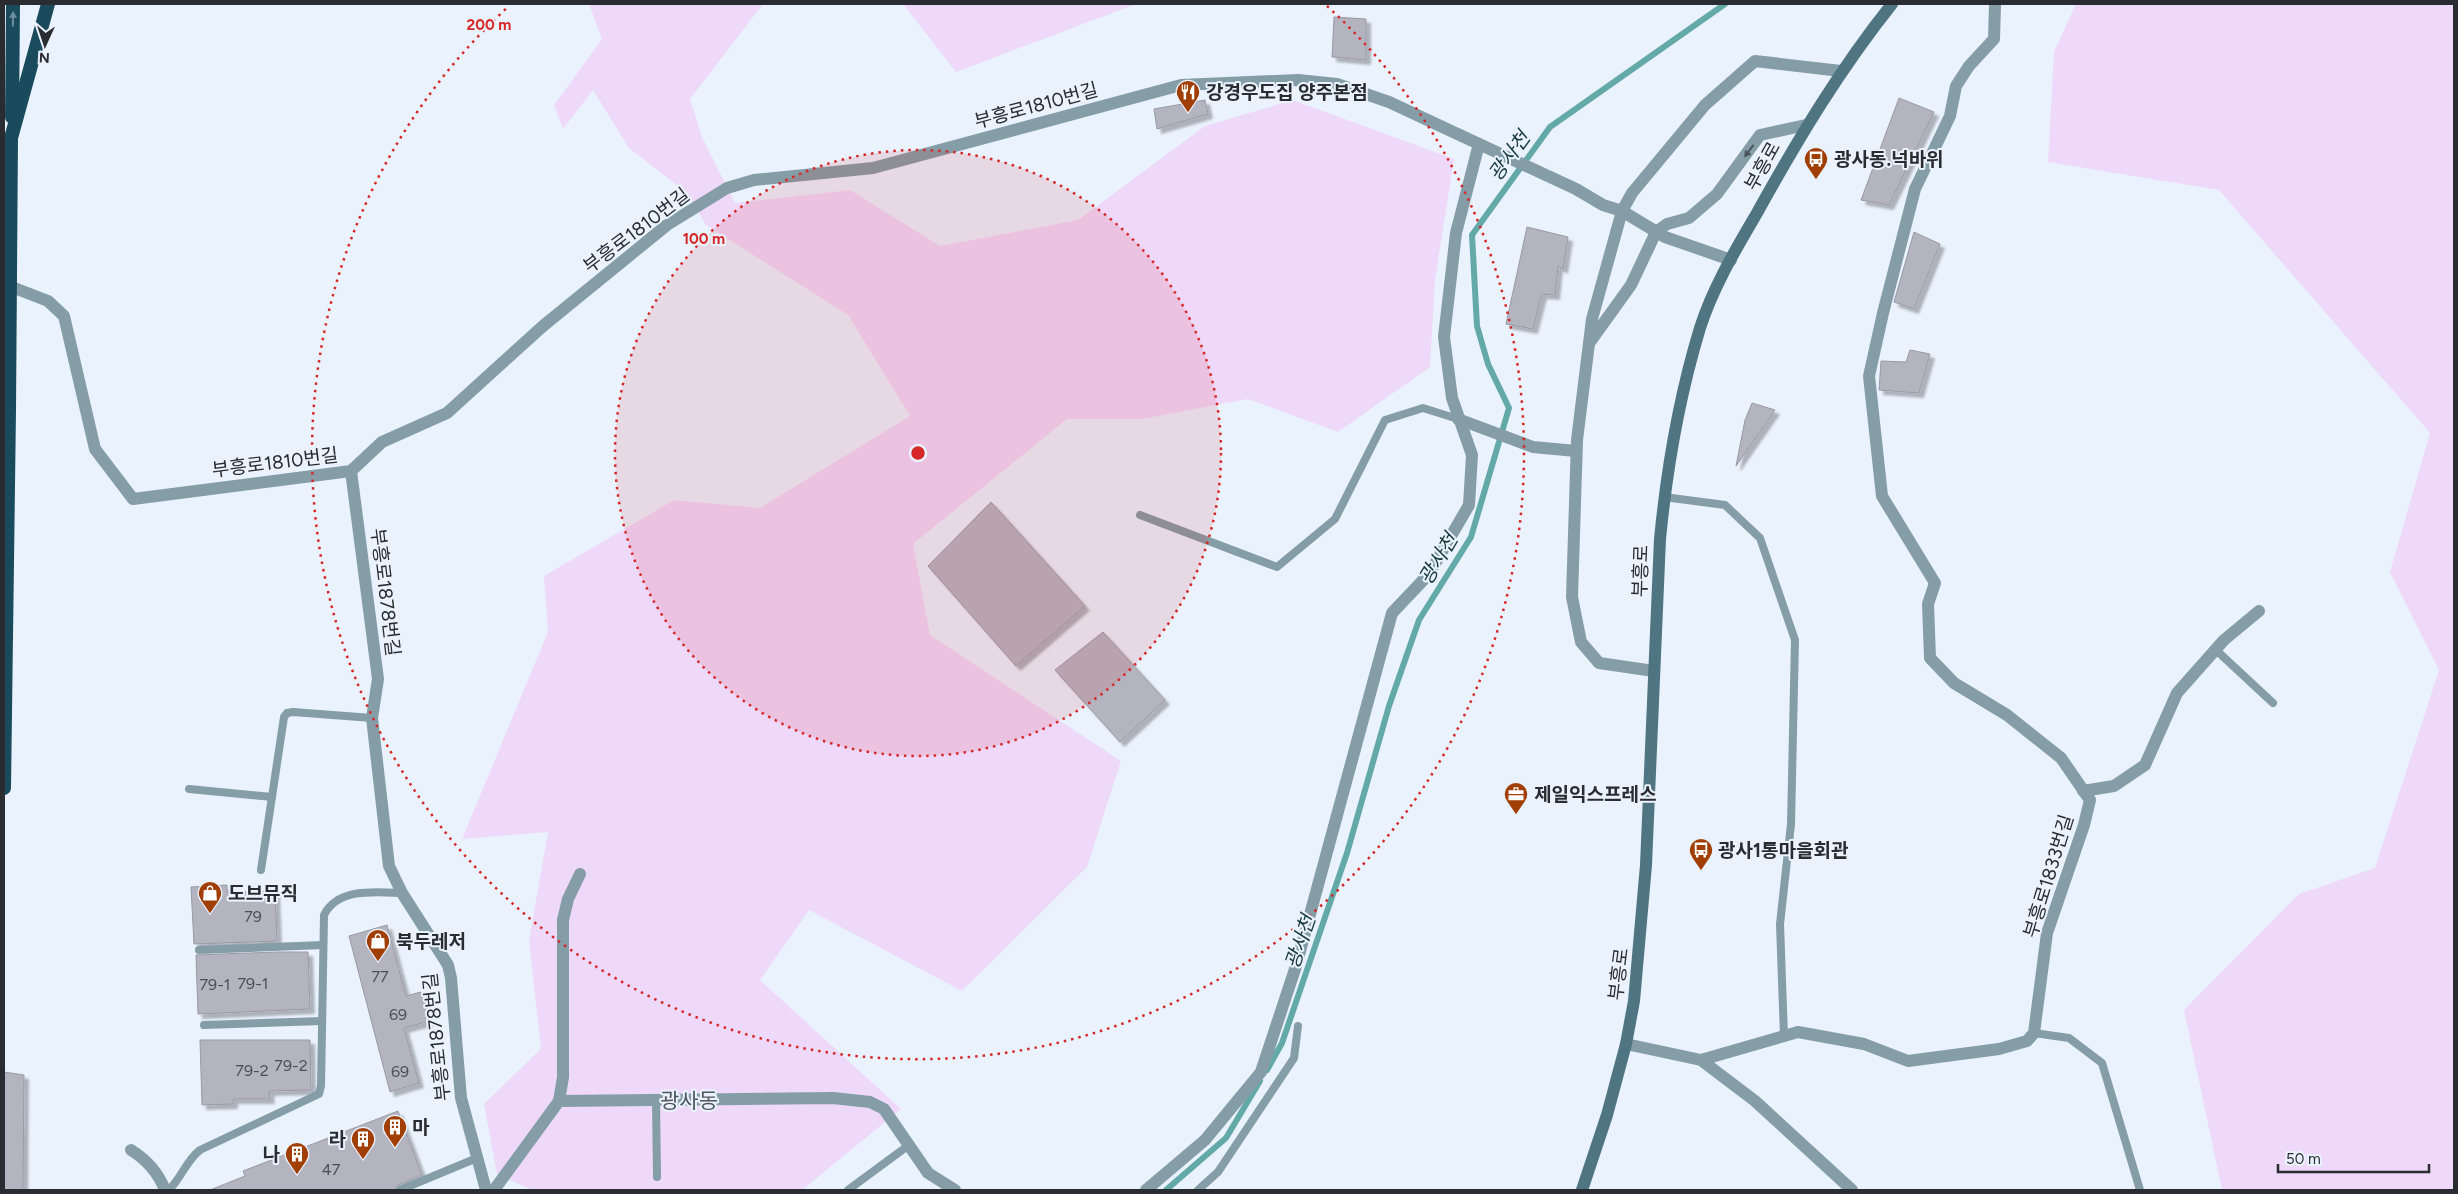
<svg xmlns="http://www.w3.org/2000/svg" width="2458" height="1194" font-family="Figtree,'Noto Sans KR',sans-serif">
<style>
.green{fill:#eed9fa}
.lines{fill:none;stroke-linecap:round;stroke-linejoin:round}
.stream{stroke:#62a9a8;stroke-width:6}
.building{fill:#b4b4c1;stroke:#9899a5;filter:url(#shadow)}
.service{stroke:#849da7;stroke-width:8}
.minor{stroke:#849da7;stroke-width:12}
.secondary{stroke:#4f7583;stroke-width:12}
.trunk{stroke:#1a4b5c;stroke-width:14}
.trunk-bridge{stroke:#1a4b5c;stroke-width:14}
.oneway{fill:#6d8e9c}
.oneway2{fill:#49545a}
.ring{fill:none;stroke:#d62828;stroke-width:2.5;stroke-dasharray:2.5 5}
.labels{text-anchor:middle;stroke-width:4;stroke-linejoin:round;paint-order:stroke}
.number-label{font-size:16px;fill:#4c4e54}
.poi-label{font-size:19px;font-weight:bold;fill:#292c30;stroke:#eaf2fd;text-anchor:start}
.street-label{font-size:19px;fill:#292c30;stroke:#eaf2fd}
.water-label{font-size:20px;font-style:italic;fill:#183b3b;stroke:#eaf2fd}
.quarter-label{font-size:21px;fill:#4f565f;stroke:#eaf2fd}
.centre{fill:#d62828;stroke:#eaf2fd;stroke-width:2.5}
.ring-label{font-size:15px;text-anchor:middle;font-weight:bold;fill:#d62828;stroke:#eaf2fd;stroke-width:4;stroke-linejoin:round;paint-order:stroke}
</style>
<defs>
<filter id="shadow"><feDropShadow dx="4.5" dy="4.5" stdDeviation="1" flood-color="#0004"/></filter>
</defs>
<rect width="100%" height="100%" fill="#eaf2fd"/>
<!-- green -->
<g class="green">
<polygon points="589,4 763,4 690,99 702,137 735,203 850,190 940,246 1078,220 1205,126 1293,100 1454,159 1435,280 1430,367 1338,432 1248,399 1142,419 1067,419 913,544 930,635 1121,761 1087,867 962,991 809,910 760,980 901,1109 802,1190 532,1190 497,1174 484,1104 541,1049 529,941 548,832 462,839 548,632 544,576 674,500 760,508 910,416 848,315 706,225 687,193 629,148 593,90 563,129 554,105 602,39"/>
<polygon points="903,4 1136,4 956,72"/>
<polygon points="2076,4 2454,4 2454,1190 2222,1190 2184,1010 2299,894 2375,868 2439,670 2390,572 2430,433 2219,190 2048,162 2054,52"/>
</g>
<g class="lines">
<!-- stream -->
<g class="stream">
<polyline points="1267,1070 1282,1043 1347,853 1389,706 1419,620 1471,537 1509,408 1488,364 1477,326 1472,235 1550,127 1725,4"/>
<polyline points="1166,1190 1226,1138 1260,1081"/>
</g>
</g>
<!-- building -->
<g class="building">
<polygon points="1334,17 1366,19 1366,60 1332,57"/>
<polygon points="1899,98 1934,112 1889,205 1861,200"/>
<polygon points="1205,100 1208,114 1157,129 1154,109"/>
<polygon points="1527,227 1568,237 1563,269 1558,266 1555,295 1542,294 1533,329 1506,324"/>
<polygon points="1914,232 1940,244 1914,309 1894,302"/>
<polygon points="1910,350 1930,354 1919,393 1879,390 1881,361 1906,362"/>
<polygon points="1752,403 1775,410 1736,466 1745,420"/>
<polygon points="991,502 1085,606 1016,666 928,566"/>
<polygon points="1103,632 1165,700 1120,742 1055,670"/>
<polygon points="227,885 227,892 275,891 277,941 194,944 191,887"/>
<polygon points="387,925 406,996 421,992 429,1021 404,1028 419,1083 390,1092 349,936"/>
<polygon points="277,952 308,952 310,1009 198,1014 196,955"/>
<polygon points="200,1040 310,1040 311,1090 269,1091 270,1099 233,1099 233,1104 202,1105"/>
<polygon points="4,1072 24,1075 23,1190 4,1190"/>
<polygon points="398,1111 422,1175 398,1185 394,1190 210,1190 245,1176 243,1171"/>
</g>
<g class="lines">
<!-- service -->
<g class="service">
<polyline points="1664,497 1725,505 1760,538 1795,640 1791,824 1780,924 1784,1036"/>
<polyline points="1140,515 1277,567 1335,519 1385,420 1423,408 1458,419"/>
<polyline points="2216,650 2273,703"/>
<polyline points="189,789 272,797"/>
<polyline points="261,870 284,717 287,713 293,712 372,718"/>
<polyline points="199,950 323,945"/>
<polyline points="204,1025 322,1021"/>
<polyline points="2034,1033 2069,1038 2102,1063 2140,1190"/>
<polyline points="656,1100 657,1177"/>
<path d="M169,1190C182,1177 186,1161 200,1150L319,1094L321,1086L324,915C338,887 376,892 402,893"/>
<polyline points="400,1190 477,1158"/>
<polyline points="848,1190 909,1145"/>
<polyline points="1198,1190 1218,1172 1294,1058 1298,1026"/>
</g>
<!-- minor -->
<g class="minor">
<polyline points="4,284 48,301 64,316 95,449 133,499 351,471 382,442 447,413 543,326 667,225 727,188 754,180 873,168 1181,85 1298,80 1337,84 1389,102 1479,144 1576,189 1603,205 1622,211 1665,237 1731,260"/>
<polyline points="1590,342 1631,285 1656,232 1667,224 1689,218 1717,194 1760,135 1806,125"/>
<polyline points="1458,419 1533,447 1576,451"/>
<polyline points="351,471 378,679 372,718 389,866 402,893 448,965 451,978 461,1098 486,1190"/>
<polyline points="1654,671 1599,663 1581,642 1572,597 1577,440 1592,319 1622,211 1632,193 1705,105 1755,61 1841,71"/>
<polyline points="2083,791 2114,786 2145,765 2177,693 2224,640 2259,611"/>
<polyline points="1626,1044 1701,1060 1755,1101 1852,1190"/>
<polyline points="1701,1060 1798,1032 1864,1044 1908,1061 1999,1049 2027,1041 2034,1033 2047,933 2084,825 2090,800 2061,758 2007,715 1954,683 1930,658 1928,604 1935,583 1882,496 1869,376 1883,313 1915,189 1950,116 1956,86 1969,66 1994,39 1995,4"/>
<polyline points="559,1101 563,1077 563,920 568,899 580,874"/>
<path d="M131,1150C147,1160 158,1172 165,1190"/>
<polyline points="494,1190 559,1101 833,1098 870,1102 884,1109 928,1173 955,1190"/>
<polyline points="1146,1190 1205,1140 1261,1072 1296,966 1392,613 1429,574 1469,505 1472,455 1452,398 1444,337 1456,233 1479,144"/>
</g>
<!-- secondary -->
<path class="secondary" d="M1582,1190L1607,1115L1626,1044L1634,1001L1646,865L1660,539C1667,467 1679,397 1700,328C1713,287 1736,249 1757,213C1798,139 1840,69 1892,4"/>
<!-- trunk -->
<g class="trunk">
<polyline points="12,117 13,4"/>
<polyline points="11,138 48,4"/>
<polyline points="4,788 9,410"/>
</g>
<!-- trunk-bridge -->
<polyline class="trunk-bridge" points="9,410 11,138"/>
</g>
<!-- one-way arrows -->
<defs><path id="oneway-solid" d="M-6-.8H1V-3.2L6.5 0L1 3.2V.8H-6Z" transform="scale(1.25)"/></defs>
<use class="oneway" href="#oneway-solid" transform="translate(13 19) rotate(-89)"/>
<use class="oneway2" href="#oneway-solid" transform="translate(1749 151) rotate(126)"/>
<!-- distance rings -->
<circle cx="918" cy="453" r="303" fill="#d62828" fill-opacity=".12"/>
<g class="ring">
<circle cx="918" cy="453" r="303"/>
<path d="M1327 6A606 606 0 1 1 509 6"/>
</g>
<!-- icons -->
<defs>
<g id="restaurant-pin" transform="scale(1.25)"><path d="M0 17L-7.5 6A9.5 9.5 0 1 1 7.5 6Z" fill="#a13e04" stroke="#eaf2fd"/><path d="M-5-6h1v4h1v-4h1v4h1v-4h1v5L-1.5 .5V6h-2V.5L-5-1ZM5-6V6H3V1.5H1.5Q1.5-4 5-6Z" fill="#fff"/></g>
<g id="bus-pin" transform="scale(1.25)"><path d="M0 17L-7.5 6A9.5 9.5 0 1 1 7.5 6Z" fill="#a13e04" stroke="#eaf2fd"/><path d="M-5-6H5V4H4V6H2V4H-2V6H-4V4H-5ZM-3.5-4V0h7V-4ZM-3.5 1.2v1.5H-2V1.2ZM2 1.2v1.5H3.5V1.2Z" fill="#fff"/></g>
<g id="office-pin" transform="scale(1.25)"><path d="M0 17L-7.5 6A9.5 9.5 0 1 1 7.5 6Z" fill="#a13e04" stroke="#eaf2fd"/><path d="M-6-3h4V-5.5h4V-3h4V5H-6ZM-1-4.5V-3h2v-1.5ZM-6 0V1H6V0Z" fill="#fff"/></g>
<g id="shop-pin" transform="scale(1.25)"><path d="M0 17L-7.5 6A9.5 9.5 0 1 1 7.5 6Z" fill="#a13e04" stroke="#eaf2fd"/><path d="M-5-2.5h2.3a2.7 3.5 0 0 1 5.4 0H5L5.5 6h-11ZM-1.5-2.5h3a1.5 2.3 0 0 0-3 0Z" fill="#fff"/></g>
<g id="building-pin" transform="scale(1.25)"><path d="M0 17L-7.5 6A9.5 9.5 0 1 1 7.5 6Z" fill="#a13e04" stroke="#eaf2fd"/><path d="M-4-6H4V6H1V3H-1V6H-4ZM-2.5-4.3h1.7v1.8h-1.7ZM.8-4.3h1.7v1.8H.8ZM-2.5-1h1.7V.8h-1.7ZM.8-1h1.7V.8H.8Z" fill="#fff"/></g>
</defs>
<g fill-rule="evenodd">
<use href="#restaurant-pin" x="1188" y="92"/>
<use href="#bus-pin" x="1816" y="159"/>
<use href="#office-pin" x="1516" y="794"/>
<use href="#bus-pin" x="1701" y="850"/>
<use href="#shop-pin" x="210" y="893"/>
<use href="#shop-pin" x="378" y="941"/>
<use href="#building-pin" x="395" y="1127"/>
<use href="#building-pin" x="363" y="1139"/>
<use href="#building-pin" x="297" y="1154"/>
</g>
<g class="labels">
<!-- number labels -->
<g class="number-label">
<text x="253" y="922">79</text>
<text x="380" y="982">77</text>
<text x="253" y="989">79-1</text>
<text x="215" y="990">79-1</text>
<text x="398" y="1020">69</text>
<text x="291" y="1071">79-2</text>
<text x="252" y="1076">79-2</text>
<text x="400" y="1077">69</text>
<text x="331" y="1175">47</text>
</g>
<!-- poi labels -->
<g class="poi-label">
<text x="1206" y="99">강경우도집 양주본점</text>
<text x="1834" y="166">광사동.넉바위</text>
<text x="1534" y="801">제일익스프레스</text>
<text x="1718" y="857">광사1통마을회관</text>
<text x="228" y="900">도브뮤직</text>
<text x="396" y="948">북두레저</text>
<text x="412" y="1134">마</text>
<text x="346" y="1146" text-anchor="end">라</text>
<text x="280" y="1161" text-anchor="end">나</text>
</g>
<!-- street labels -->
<g class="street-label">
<text transform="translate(1036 105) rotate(-15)" y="7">부흥로1810번길</text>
<text transform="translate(1762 166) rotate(-61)" y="7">부흥로</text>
<text transform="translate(636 230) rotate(-37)" y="7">부흥로1810번길</text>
<text transform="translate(275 462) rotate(-7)" y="7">부흥로1810번길</text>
<text transform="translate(1640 571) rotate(-88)" y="7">부흥로</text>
<text transform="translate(386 592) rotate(83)" y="7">부흥로1878번길</text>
<text transform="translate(2048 876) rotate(-73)" y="7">부흥로1833번길</text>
<text transform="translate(1618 974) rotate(-83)" y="7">부흥로</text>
<text transform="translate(436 1037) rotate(-96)" y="7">부흥로1878번길</text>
</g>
<!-- water labels -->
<g class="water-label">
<text transform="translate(1509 156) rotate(-54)" y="7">광사천</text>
<text transform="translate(1438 559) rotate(-59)" y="7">광사천</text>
<text transform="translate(1300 942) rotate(-71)" y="7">광사천</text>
</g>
<!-- quarter labels -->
<g class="quarter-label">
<text x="689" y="1108">광사동</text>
</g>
</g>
<circle cx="918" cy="453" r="8" class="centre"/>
<g class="ring-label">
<text x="489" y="30">200 m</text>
<text x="704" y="244">100 m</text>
</g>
<!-- border -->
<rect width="2458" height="1194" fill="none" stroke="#292c30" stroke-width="10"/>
<!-- north arrow -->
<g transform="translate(45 45) rotate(183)" stroke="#eaf2fd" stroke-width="4" paint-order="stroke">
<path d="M0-4L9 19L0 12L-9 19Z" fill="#292c30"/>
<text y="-8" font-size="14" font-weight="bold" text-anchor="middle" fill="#292c30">N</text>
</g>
<!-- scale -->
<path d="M2278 1164v8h151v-8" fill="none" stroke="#292c30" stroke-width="2.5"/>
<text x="2286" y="1164" font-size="15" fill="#292c30" stroke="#eaf2fd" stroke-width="4" paint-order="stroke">50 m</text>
</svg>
